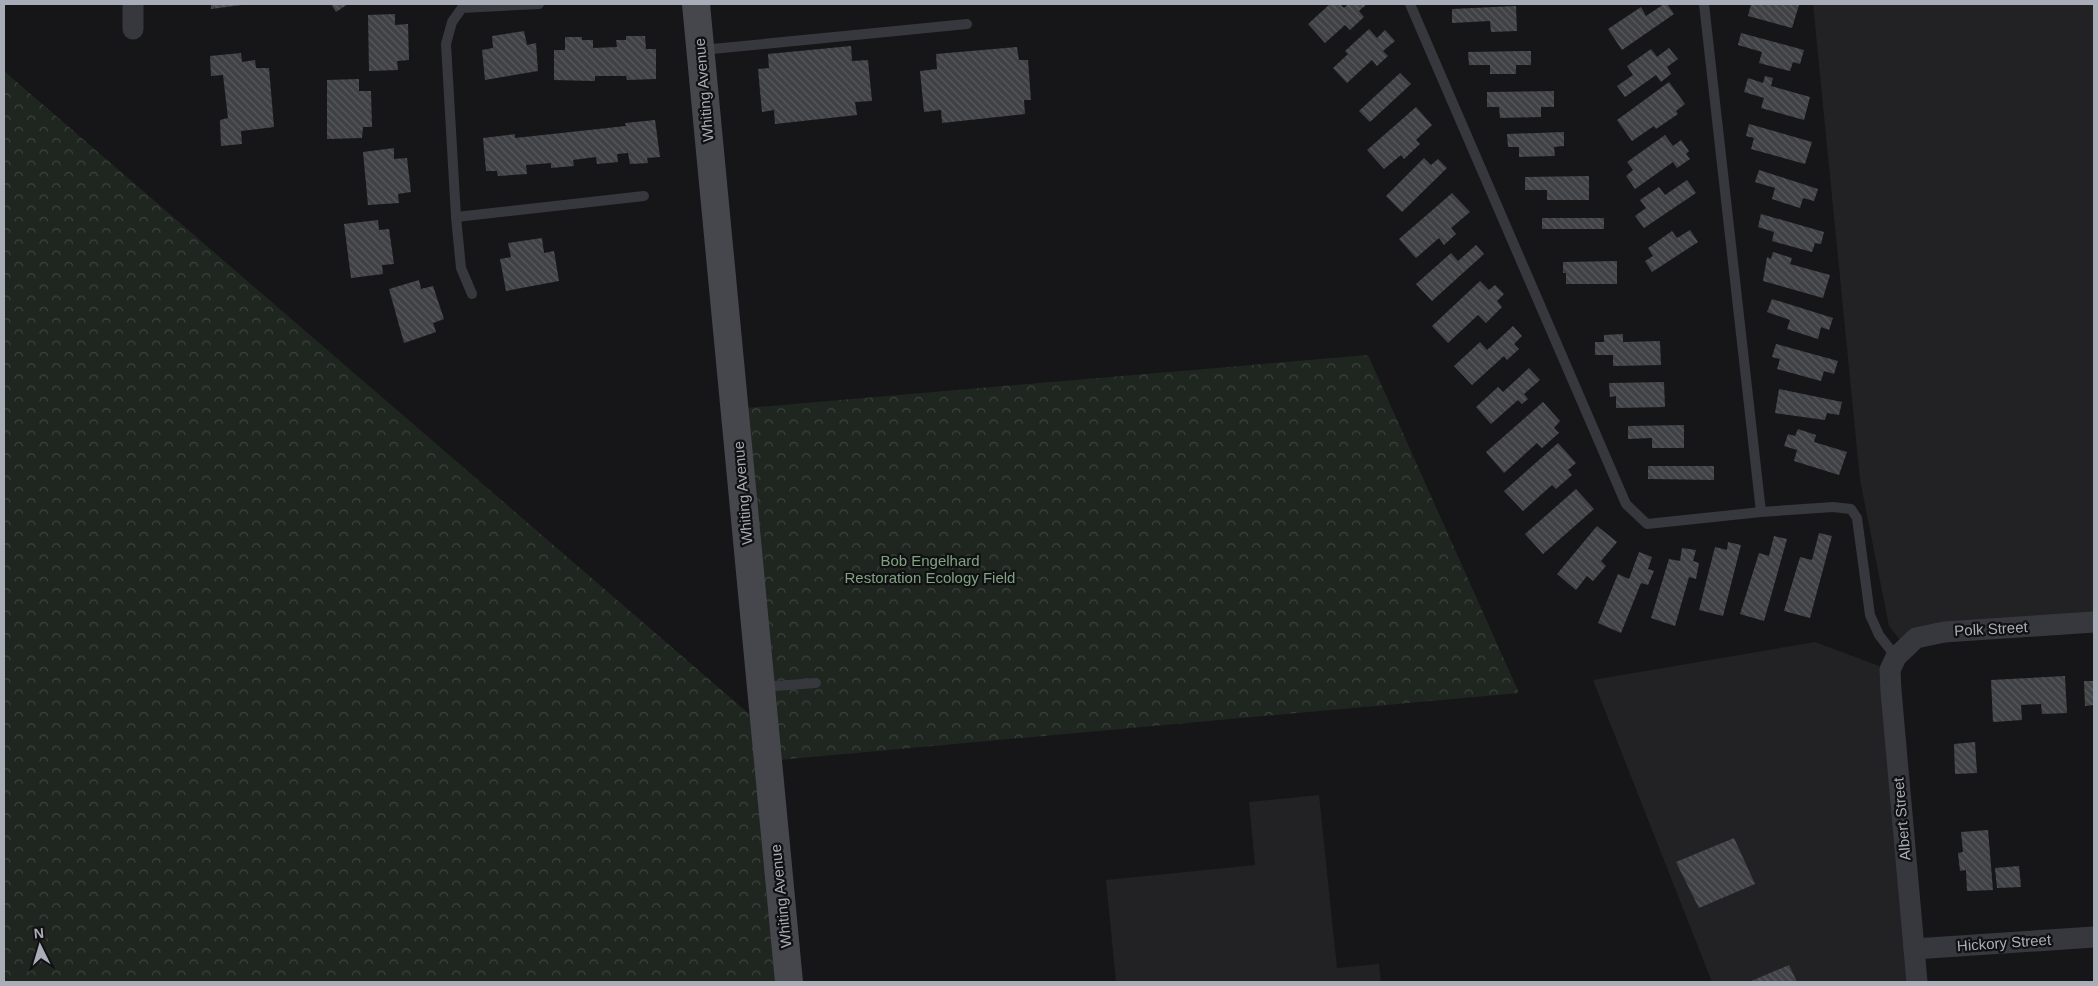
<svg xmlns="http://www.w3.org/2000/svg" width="2098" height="986" font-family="Arial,sans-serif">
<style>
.built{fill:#222225}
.park{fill:url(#park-crowns)}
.building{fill:url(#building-back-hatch)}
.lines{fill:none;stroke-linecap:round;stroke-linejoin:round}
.lane{stroke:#37383d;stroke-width:10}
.street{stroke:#37383d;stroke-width:21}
.secondary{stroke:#45474d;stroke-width:28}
.labels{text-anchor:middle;stroke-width:4.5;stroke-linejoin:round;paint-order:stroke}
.street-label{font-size:15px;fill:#a8adb8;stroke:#111113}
.park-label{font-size:15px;fill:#7fa381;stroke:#111113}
</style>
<defs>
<pattern id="park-crowns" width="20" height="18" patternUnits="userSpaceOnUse" patternTransform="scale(1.25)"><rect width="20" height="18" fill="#1e261f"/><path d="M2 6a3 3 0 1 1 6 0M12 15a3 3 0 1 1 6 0" fill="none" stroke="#3c433d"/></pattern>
<pattern id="building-back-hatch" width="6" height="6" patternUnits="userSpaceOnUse" patternTransform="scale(1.25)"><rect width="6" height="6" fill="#404145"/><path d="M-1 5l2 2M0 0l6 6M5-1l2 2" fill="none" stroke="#595a5e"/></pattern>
</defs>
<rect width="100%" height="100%" fill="#161618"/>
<!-- built -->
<g class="built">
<polygon points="1813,4 2094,4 2094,622 1906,648 1889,626 1860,480"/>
<polygon points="1815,642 1890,670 1916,982 1712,982 1593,680"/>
<polygon points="1319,795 1337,968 1379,964 1381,982 1116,982 1106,880 1255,865 1249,802"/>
</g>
<!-- park -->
<g class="park">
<polygon points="4,71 755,719 780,982 4,982"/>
<polygon points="1368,355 1519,693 768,761 735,409"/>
</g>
<!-- building -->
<g class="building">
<polygon points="211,4 241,4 241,5 211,9"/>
<polygon points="331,4 348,4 336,12"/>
<polygon points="1330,4 1340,4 1344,8 1348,4 1367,4 1359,11 1364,17 1350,30 1345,25 1325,43 1308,24"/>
<polygon points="1664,4 1667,4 1674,14 1622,50 1608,29 1641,7 1646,16"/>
<polygon points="1751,4 1799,5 1792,28 1748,16"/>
<polygon points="1516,6 1517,31 1491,32 1490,21 1452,23 1452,9"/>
<polygon points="395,14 395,25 408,24 409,60 397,61 398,70 369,71 368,15"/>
<polygon points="1369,29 1377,38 1385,30 1395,41 1383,51 1388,56 1377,66 1372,60 1347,83 1333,68 1348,54 1345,51"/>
<polygon points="524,31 527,45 536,43 538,71 485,80 482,50 493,48 492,36"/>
<polygon points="1741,33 1804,50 1800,64 1793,62 1790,71 1759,63 1762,52 1738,45"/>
<polygon points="626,36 645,36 646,49 656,49 656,79 627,80 626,76 595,76 595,81 554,80 554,50 565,50 565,37 582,37 582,40 593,40 593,48 617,47 616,40 626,40"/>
<polygon points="851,46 852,61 868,60 872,101 855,102 857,115 775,124 774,110 762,112 758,69 769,68 768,54"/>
<polygon points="1017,47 1019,60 1028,60 1031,100 1024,100 1025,114 942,123 941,110 924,112 920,71 937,69 936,54"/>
<polygon points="1669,48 1678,59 1667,67 1671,74 1661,82 1656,75 1625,97 1617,86 1633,75 1627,66 1651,49 1657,57"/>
<polygon points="1531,51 1531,65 1516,65 1516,74 1490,74 1490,65 1469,65 1468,52"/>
<polygon points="241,53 242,62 255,60 256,68 269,68 274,127 241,131 242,144 221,146 220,120 228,118 223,75 211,76 210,56"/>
<polygon points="1400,73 1411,84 1370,122 1359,111"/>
<polygon points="1765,76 1773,78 1771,86 1810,97 1804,120 1761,108 1764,98 1744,92 1748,78 1763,83"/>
<polygon points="359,79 359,91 371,91 372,127 363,127 362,138 327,139 327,80"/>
<polygon points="1669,82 1685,104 1676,111 1678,114 1656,129 1654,126 1632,141 1617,120"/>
<polygon points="1554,91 1554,107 1541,107 1541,117 1500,118 1499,107 1487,107 1487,92"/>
<polygon points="1416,107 1432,125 1416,140 1420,144 1404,159 1401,155 1384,169 1367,150"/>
<polygon points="655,120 660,157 647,158 648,163 630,164 628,153 617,154 618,162 597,164 596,157 573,160 574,166 551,168 551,163 526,165 527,174 498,176 497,171 486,171 483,138 515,134 515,138 626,126 625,123"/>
<polygon points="1749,124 1812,142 1805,164 1751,149 1754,138 1746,136"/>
<polygon points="1564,132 1564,146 1554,147 1555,156 1519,157 1519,147 1508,147 1507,134"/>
<polygon points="1665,135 1673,146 1681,140 1689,151 1686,154 1690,159 1677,168 1673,162 1635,189 1626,176 1633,170 1627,162"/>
<polygon points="394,148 394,159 407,158 411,192 398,194 399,203 368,205 363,152"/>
<polygon points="1424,158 1431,165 1438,159 1447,168 1402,212 1386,196"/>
<polygon points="1759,170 1818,189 1814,201 1803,198 1800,208 1772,199 1775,188 1755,182"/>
<polygon points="1589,176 1589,200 1547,200 1547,190 1525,190 1525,177"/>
<polygon points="1687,180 1696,193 1644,228 1635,216 1646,208 1640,200 1659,187 1665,195"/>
<polygon points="1452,193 1470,212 1451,228 1456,234 1444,245 1439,238 1416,258 1399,239"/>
<polygon points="1761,214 1824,232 1821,244 1815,243 1812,252 1772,241 1774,232 1758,227"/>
<rect x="1542" y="218" width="62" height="11"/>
<polygon points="378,220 379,230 389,229 394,264 382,265 383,274 351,278 344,224"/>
<polygon points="1690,230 1698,242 1652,272 1645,261 1653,256 1648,248 1672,231 1677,238"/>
<polygon points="542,238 544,253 554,251 559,281 506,291 500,259 511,257 508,243"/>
<polygon points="1476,245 1484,254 1432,301 1416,284 1451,253 1458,261"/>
<polygon points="1773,252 1792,258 1790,264 1830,275 1823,298 1763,281 1767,257 1771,259"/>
<polygon points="1617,261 1617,284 1566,284 1566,273 1563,273 1563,262"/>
<polygon points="419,280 421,289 433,286 444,319 433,323 436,332 404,343 389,289"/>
<polygon points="1480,281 1489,290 1495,285 1504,294 1497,301 1502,307 1486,323 1478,315 1448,343 1432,326"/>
<polygon points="1772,299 1833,318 1829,330 1821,327 1818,339 1787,329 1790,320 1767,312"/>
<polygon points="1513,326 1522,336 1514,344 1519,349 1507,360 1504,356 1472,385 1454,366 1480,342 1487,350"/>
<polygon points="1623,334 1623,342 1660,341 1661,365 1613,366 1613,355 1595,355 1595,342 1604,342 1604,335"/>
<polygon points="1776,344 1838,361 1834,374 1824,371 1821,381 1777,369 1780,359 1772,357"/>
<polygon points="1529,368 1540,380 1524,394 1528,399 1522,404 1518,400 1491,424 1476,407 1498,387 1503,392"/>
<polygon points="1664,382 1665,407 1616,408 1616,396 1610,397 1609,383"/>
<polygon points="1779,389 1842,402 1839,415 1827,413 1825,420 1775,413"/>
<polygon points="1543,402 1560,421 1554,428 1559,433 1542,448 1537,443 1504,473 1486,452"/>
<polygon points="1684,425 1684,448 1652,448 1652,438 1628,439 1628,426"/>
<polygon points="1798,429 1816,435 1814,442 1847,452 1839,475 1794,461 1797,450 1784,446 1788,434 1795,436"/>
<polygon points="1558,443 1576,463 1568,470 1572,475 1556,489 1552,485 1523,511 1504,491"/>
<polygon points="1648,466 1714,466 1714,480 1648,479"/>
<polygon points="1576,489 1594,509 1543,554 1525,534"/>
<polygon points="1597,526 1617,542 1601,561 1606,566 1593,581 1587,576 1576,590 1557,574"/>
<polygon points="1819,533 1832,536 1810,618 1784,611 1800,557 1812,560"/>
<polygon points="1774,536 1787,539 1764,621 1740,614 1759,553 1769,556"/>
<polygon points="1728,542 1741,545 1723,616 1699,610 1715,547 1727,550"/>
<polygon points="1682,548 1696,550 1693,561 1699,563 1696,579 1689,577 1675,626 1651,618 1669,559 1680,561"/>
<polygon points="1639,552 1652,557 1648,569 1654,571 1648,585 1641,583 1621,633 1598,623 1618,574 1629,579"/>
<polygon points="2065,676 2067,713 2042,714 2041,704 2021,705 2022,720 1993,722 1991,680"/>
<polygon points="2084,681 2094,681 2094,705 2085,706"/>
<polygon points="1975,742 1977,773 1955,774 1954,744"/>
<polygon points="1988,830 1993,890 1967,891 1966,870 1960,871 1958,853 1963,852 1961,832"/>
<polygon points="1734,838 1755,884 1699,908 1676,862"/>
<polygon points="2019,866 2021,887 1997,888 1995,868"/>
<polygon points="1789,965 1797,982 1749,982"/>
</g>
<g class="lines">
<!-- lane -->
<g class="lane">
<polyline points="1410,4 1626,504 1647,524 1761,512 1833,507 1851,509 1857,518 1870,615 1879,635 1896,657"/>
<polyline points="1704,4 1761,512"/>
<polyline points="702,50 967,24"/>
<polyline points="456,217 644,196"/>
<polyline points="472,294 461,268 456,217 446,44 452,22 462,8 539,4"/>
<polyline points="762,687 816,683"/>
</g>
<!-- street -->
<g class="street">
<polyline points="133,4 133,29"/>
<polyline points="1914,949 2094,937"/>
<polyline points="1917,982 1891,691 1890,670 1896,657 1916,638 1944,632 2094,622"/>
</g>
<!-- secondary -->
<polyline class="secondary" points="696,4 789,982"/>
</g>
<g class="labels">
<!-- street labels -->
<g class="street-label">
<text transform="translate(704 90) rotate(-95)" y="5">Whiting Avenue</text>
<text transform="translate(743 493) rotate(-95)" y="5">Whiting Avenue</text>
<text transform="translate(1991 629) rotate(-3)" y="5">Polk Street</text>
<text transform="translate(1902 819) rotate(-95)" y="5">Albert Street</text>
<text transform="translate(781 896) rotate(-96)" y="5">Whiting Avenue</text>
<text transform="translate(2004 943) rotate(-4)" y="5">Hickory Street</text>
</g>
<!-- park labels -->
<g class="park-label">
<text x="930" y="566">Bob Engelhard<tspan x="930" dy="17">Restoration Ecology Field</tspan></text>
</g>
</g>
<!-- border -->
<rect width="2098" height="986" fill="none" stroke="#a8adb8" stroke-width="10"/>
<!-- north arrow -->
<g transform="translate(40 946) rotate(355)" stroke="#111113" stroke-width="4" paint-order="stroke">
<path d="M0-4L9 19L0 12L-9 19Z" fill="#a8adb8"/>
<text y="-8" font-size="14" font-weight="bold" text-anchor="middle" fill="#a8adb8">N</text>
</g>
</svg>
